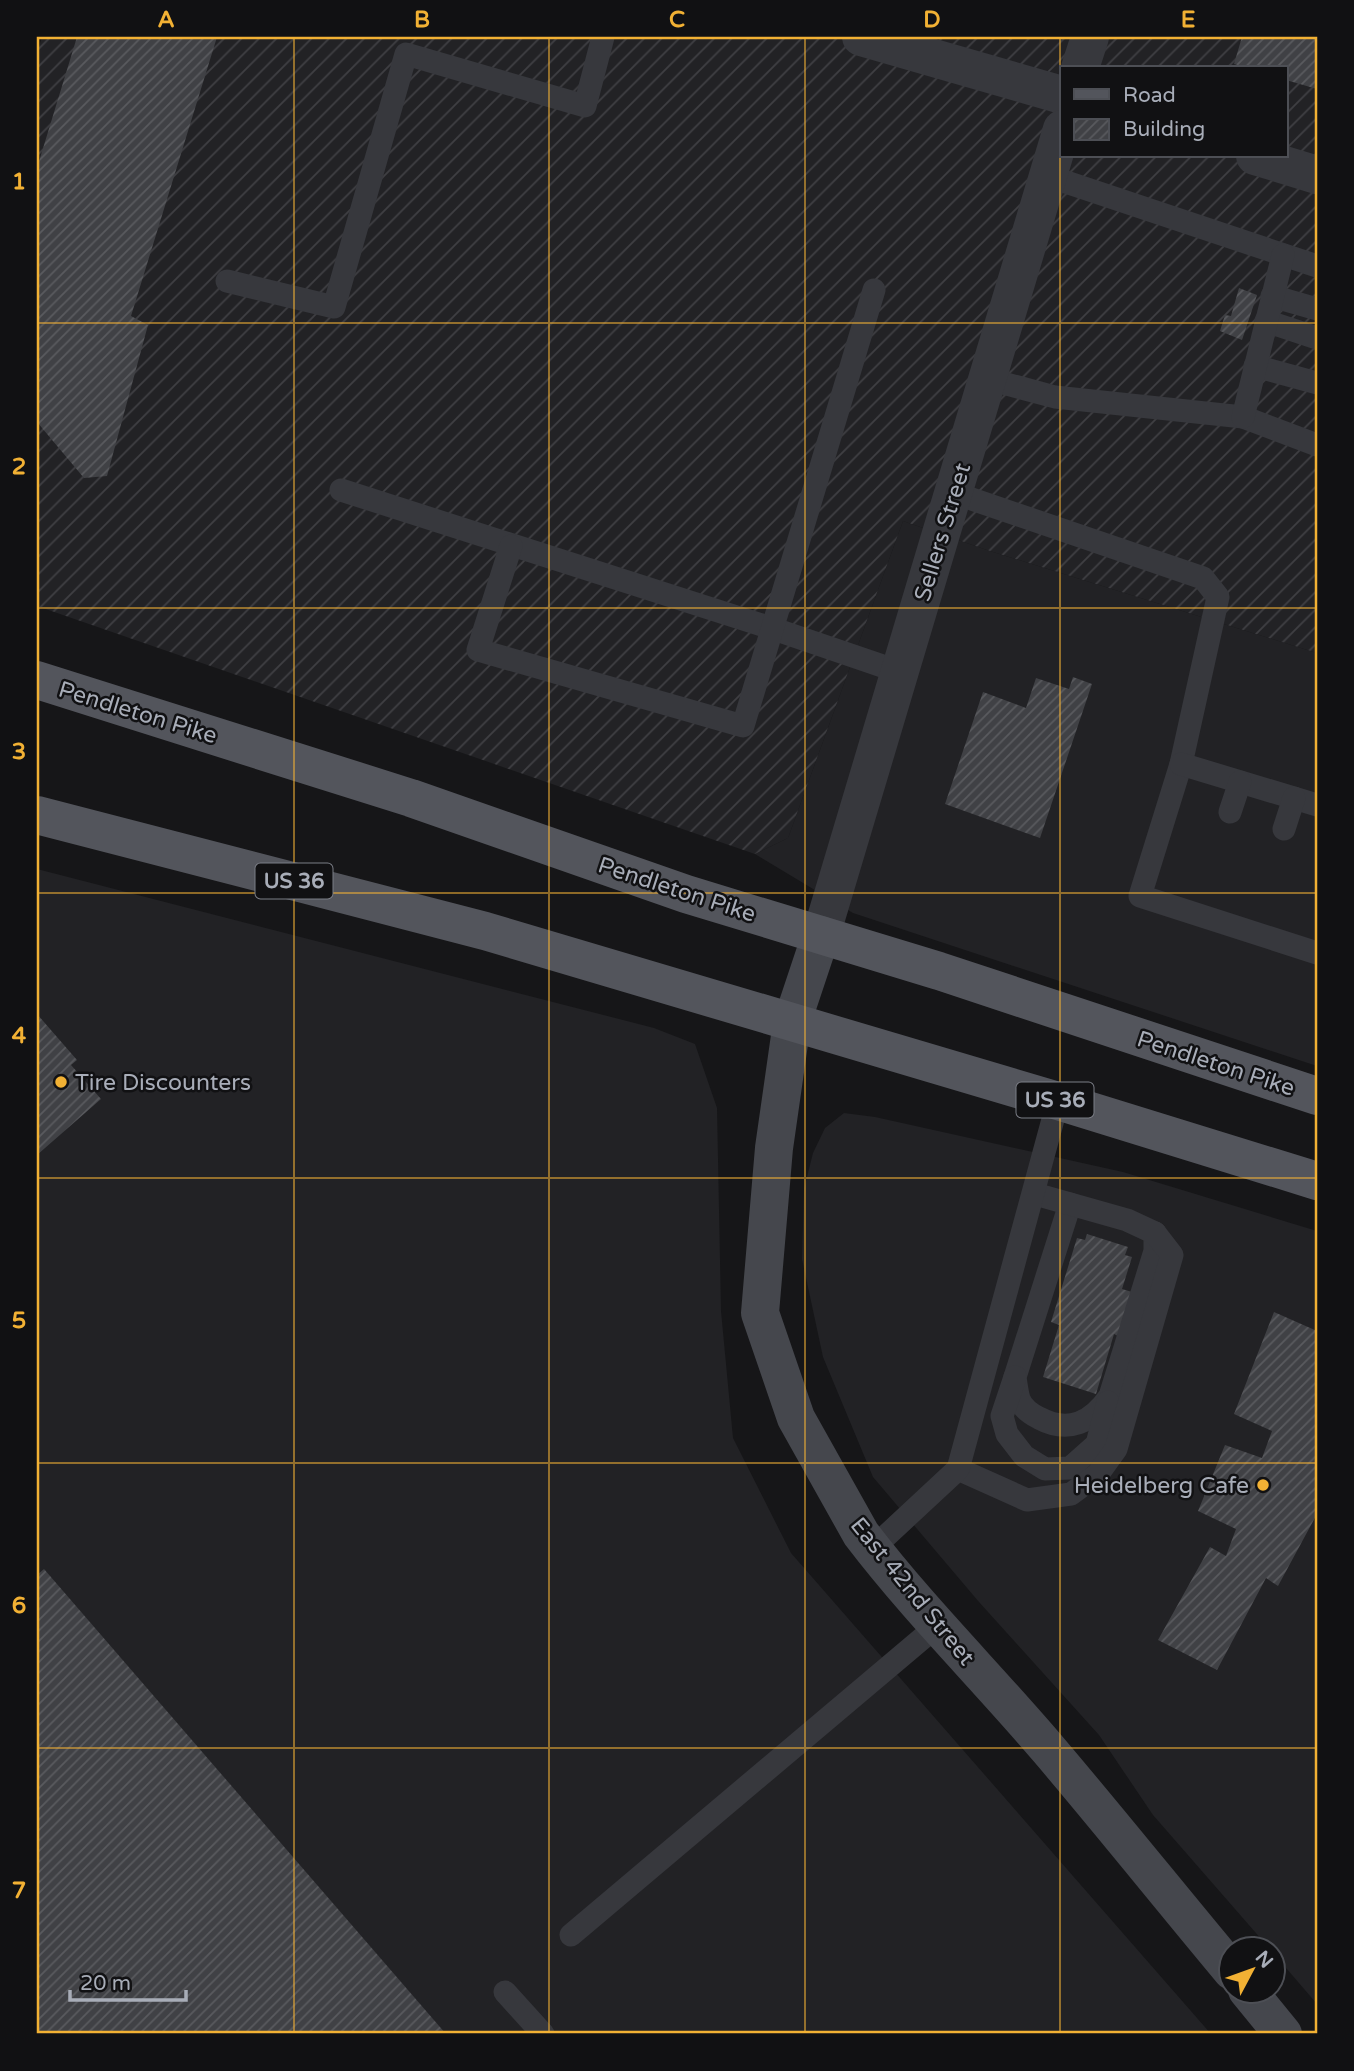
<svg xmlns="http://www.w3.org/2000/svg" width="1354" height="2071" font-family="'Varela Round',sans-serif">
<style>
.built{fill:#222225}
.industrial{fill:url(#industrial-furrows);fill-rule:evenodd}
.building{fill:url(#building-hatch)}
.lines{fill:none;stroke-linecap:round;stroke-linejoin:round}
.lane{stroke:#37383d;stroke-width:23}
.street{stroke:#37383d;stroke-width:38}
.secondary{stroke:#45474d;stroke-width:38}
.primary{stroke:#53555c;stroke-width:38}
.grid{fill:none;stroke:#f2b134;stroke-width:2;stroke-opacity:0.55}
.poi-dot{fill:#f2b134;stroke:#111113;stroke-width:2.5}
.labels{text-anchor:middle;stroke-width:5;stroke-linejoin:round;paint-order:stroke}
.shield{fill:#111113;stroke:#7b7e86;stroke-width:2}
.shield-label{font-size:21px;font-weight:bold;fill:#a8adb8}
.street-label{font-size:23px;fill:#a8adb8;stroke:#111113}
.poi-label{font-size:23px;fill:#a8adb8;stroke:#111113;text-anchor:start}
.neatline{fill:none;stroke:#f2b134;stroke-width:2.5}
.grid-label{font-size:23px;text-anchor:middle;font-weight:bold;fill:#f2b134}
</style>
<defs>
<pattern id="industrial-furrows" width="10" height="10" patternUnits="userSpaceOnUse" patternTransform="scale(1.75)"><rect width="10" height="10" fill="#222225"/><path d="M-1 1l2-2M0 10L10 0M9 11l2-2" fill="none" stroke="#3f3f43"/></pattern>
<pattern id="building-hatch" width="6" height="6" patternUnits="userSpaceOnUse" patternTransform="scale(1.75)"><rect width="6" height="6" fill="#404145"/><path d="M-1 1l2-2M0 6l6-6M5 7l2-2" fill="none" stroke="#595a5e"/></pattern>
</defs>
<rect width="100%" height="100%" fill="#161618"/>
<!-- built -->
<g class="built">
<polygon points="903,521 990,551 1317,653 1317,1066 853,913 755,854 788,838"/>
<polygon points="37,869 654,1028 695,1044 717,1108 721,1311 733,1438 791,1553 1211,2034 37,2034"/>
<polygon points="844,1113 875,1117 1123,1172 1317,1231 1317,2004 1274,1954 1274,1948 1269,1948 1153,1815 1099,1735 979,1602 873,1477 823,1357 802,1259 804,1189 813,1153 825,1128"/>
</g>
<!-- industrial -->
<path class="industrial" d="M42,37H1317V653L990,551L903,521L788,838L755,854L37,606V53ZM1062,68H1286V156H1062Z"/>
<!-- building -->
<g class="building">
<polygon points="77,37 217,37 131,316 148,325 107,476 84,478 37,422 37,168"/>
<polygon points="1242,37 1317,37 1317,89 1286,80 1286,68 1248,68 1234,64"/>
<polygon points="1239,288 1257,295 1242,340 1220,331 1225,315 1231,316"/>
<polygon points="1073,677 1092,684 1040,838 945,804 983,692 1026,708 1036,678 1069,689"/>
<polygon points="37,1014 77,1060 71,1065 101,1099 37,1155"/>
<polygon points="1087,1234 1128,1247 1125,1255 1132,1257 1122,1289 1132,1292 1118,1336 1114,1334 1096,1394 1043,1377 1059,1325 1051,1322 1077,1238 1085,1240"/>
<polygon points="1274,1312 1317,1331 1317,1514 1278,1586 1266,1578 1217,1670 1158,1640 1210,1547 1226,1556 1236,1529 1198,1511 1225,1445 1262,1458 1272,1431 1234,1414"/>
<polygon points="44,1569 446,2034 37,2034 37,1575"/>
</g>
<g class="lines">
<!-- lane -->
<g class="lane">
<polyline points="1048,176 1317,266"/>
<polyline points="227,281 334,307 406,54 585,106 603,37"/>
<polyline points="1272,296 1317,309"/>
<polyline points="1266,321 1317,338"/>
<polyline points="1255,366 1317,383"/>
<polyline points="988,379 1055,397 1243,417 1317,445"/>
<polyline points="1243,417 1283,255"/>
<polyline points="341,490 774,629 900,672"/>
<polyline points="954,493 1203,578 1218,597 1181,764 1140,896 1317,953"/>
<polyline points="511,546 478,650 743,726 874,290"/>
<polyline points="1181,764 1317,805"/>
<polyline points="1230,812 1240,782"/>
<polyline points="1284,829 1294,798"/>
<path d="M1070,1204L1015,1377C1016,1384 1017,1392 1019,1399C1022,1407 1031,1414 1039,1418C1069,1434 1092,1422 1110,1396L1155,1251V1233"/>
<polyline points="1015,1377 1002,1416 1007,1434 1024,1456 1045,1469 1070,1468 1097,1444 1108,1402"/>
<polyline points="958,1469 1027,1500 1071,1494 1098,1474 1116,1449 1172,1255 1155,1233 1127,1220 1035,1194"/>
<polyline points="872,1549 958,1469 1058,1101"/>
<polyline points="571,1935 937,1626"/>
<polyline points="505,1992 543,2034"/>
</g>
<!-- street -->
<g class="street">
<polyline points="861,37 1062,95"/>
<polyline points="1080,68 1090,37"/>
<polyline points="1255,156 1317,175"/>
<polyline points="821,935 1062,129"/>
</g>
<!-- secondary -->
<g class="secondary">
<path d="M821,935L792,1022L774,1148L760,1313L796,1418L861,1534C919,1610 987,1677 1049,1750C1111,1823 1171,1898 1232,1971"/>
<polyline points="1247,1990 1283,2034"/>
</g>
<!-- primary -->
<g class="primary">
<polyline points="37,680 411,798 686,894 939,971 1317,1096"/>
<polyline points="37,815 485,931 1058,1101 1317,1181"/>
</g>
</g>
<!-- grid -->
<path class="grid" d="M294,37V2034M549,37V2034M805,37V2034M1060,37V2034M37,323H1317M37,608H1317M37,893H1317M37,1178H1317M37,1463H1317M37,1748H1317"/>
<!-- markers -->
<g class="poi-dot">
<circle cx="61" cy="1082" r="7"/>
<circle cx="1263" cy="1485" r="7"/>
</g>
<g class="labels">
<!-- shield labels -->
<g class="shield">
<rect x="255.5" y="863.5" width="77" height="35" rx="5"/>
<rect x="1016.5" y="1082.5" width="77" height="35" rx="5"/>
</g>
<g class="shield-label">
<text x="294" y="888">US 36</text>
<text x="1055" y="1107">US 36</text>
</g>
<!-- street labels -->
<g class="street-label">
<text transform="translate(942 532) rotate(-73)" y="8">Sellers Street</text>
<text transform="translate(138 712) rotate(17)" y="8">Pendleton Pike</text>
<text transform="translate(677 889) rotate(18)" y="8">Pendleton Pike</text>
<text transform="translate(1216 1063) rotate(18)" y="8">Pendleton Pike</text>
<text transform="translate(913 1591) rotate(51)" y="8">East 42nd Street</text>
</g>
<!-- poi labels -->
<g class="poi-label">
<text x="75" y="1090">Tire Discounters</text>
<text x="1249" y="1493" text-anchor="end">Heidelberg Cafe</text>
</g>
</g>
<!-- border -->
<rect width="1354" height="2071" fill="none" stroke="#111113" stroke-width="77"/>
<!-- legend -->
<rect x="1060" y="66" width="228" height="91" fill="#111113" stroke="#4d4f55" stroke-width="2"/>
<rect x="1074" y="89" width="35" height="10" fill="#53555c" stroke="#4d4f55" stroke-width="2"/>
<text x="1123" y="102" font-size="21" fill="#a8adb8">Road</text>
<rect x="1074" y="119" width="35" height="21" fill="url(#building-hatch)" stroke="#4d4f55" stroke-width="2"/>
<text x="1123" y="136" font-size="21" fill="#a8adb8">Building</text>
<!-- north arrow -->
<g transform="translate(1252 1970) rotate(49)"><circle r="33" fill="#111113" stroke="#4d4f55" stroke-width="2"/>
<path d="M0-5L12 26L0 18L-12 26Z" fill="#f2b134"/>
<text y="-10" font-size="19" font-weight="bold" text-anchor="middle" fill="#a8adb8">N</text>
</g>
<!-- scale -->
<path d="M70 1990v10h116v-10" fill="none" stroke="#a8adb8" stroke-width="3.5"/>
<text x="80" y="1990" font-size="21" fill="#a8adb8" stroke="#111113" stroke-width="5" paint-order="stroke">20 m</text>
<rect x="38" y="38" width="1278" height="1994" class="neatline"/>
<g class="grid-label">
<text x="166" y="27">A</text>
<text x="422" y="27">B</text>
<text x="677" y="27">C</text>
<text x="932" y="27">D</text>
<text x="1188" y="27">E</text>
<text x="19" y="189">1</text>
<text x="19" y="474">2</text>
<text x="19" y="759">3</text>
<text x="19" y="1043">4</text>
<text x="19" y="1328">5</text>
<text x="19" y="1613">6</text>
<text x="19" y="1898">7</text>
</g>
</svg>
